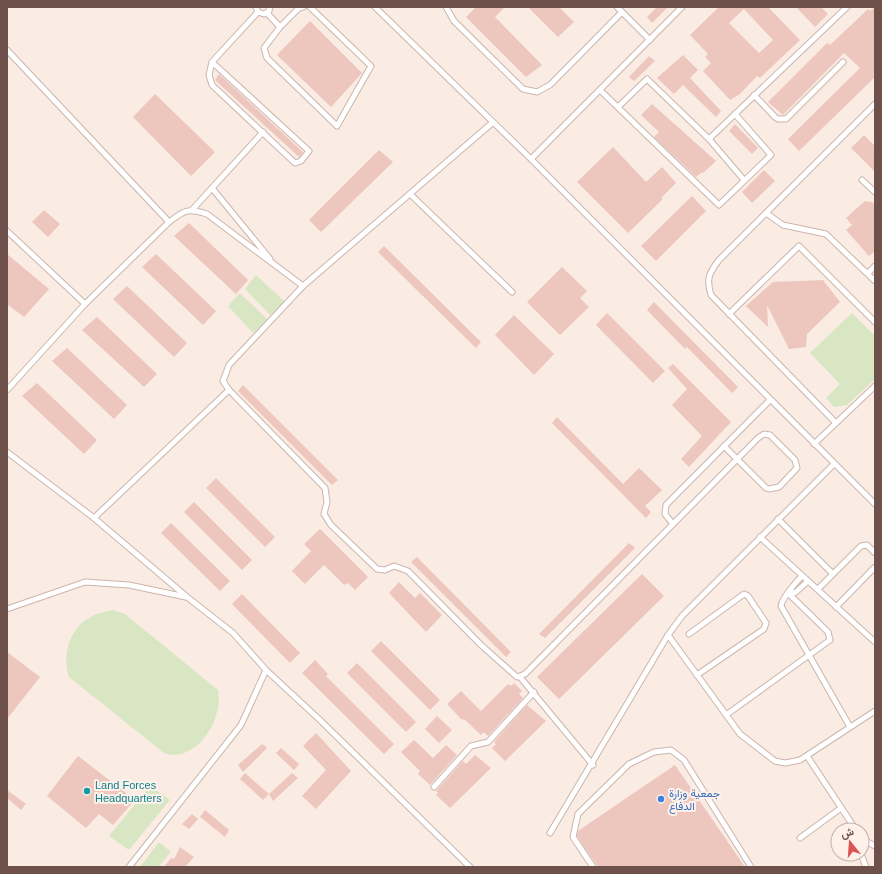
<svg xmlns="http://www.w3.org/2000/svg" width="882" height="874" font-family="Helvetica,Vazirmatn,sans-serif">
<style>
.green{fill:#d9e6c4}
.building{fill:#edc6be;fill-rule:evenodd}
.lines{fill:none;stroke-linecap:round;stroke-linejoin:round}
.lane-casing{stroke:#ccb5ae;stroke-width:7}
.lane{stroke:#fff;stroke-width:5}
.culture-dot{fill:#0f9aa8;stroke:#fdf1e9;stroke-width:1.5}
.shop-dot{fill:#3f7fe0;stroke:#fdf1e9;stroke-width:1.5}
.labels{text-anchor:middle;stroke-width:4;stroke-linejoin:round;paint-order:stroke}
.culture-label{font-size:11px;fill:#0d838f;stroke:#fdf1e9;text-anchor:start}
.shop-label{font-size:11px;fill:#366cbe;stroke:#fdf1e9;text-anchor:start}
</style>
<rect width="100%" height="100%" fill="#faece3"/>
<!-- green -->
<g class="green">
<polygon points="256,275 285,302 270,315 245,289"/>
<polygon points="240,293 268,320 253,333 228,306"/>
<polygon points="852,313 875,336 875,379 847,405 834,407 826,398 840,384 810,353"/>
<path d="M113,610L125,614L218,690C224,718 197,764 164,753L69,677C62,656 69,629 89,618C96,613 105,612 113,610Z"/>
<polygon points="150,786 170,800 129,850 109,836"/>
<polygon points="159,842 171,852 158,867 140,867"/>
</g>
<!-- building -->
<g class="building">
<polygon points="476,7 505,7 495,17 542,65 526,77 466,17"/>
<polygon points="528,7 559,7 574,22 558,37"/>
<polygon points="657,7 668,7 652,23 647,17"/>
<path d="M719,7H768L800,40L760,78L757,76L740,94L730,100L703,71L711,63L705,57L708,54L690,35ZM744,9L773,40L759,53L729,23Z"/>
<polygon points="796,7 821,7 828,14 815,27"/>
<polygon points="875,7 875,77 799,151 788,139 860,68 844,53 783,115 768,102 827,43 830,45 868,9 870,11"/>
<polygon points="310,21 362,73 331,107 277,55"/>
<polygon points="683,55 698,70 690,78 721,111 716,117 683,85 674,94 657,78"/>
<polygon points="649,56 655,61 634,81 629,77"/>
<polygon points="219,74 303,152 299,157 215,80"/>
<polygon points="155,94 215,152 191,176 133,117"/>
<polygon points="652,104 716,161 703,173 702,172 696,177 654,137 659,132 641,115"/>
<polygon points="735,124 758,148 752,154 729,131"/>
<polygon points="864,135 875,146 875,172 851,148"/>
<polygon points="613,147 646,182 662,167 676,183 661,198 663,199 628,233 577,182"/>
<polygon points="379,150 393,162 321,232 309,220"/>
<polygon points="764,170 775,181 752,203 742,192"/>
<polygon points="692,196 706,211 656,261 641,246"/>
<polygon points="865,201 875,203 875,251 869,256 846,230 852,225 846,218"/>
<polygon points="44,210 60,224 48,237 32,222"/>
<polygon points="189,223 248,280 236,294 174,236"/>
<polygon points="384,246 481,342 476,348 378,252"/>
<polygon points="7,254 49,289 24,317 7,304"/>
<polygon points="156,254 216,311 203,325 142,267"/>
<polygon points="562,267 587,291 580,298 589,307 560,335 527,302"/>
<polygon points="823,280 840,302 807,334 806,347 789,349 767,305 768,327 746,306 773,282"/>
<polygon points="127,286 187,343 174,357 113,299"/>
<polygon points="654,302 738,387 732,393 687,347 685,349 647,310"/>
<polygon points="607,313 665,371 653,383 596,325"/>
<polygon points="514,315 554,354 534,375 495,335"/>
<polygon points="97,317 157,374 144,387 82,330"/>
<polygon points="67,348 127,405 114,419 52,361"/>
<polygon points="673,364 731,422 689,467 681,459 702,436 672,405 687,389 668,368"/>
<polygon points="37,383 97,440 84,454 22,396"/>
<polygon points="243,385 338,480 332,485 238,391"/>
<polygon points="557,417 623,484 639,468 662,490 645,506 651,512 646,518 552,423"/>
<polygon points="216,478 275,537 265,547 206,488"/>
<polygon points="194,502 252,560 242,570 184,512"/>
<polygon points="171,523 230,581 220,591 161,533"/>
<polygon points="320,529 368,577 355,590 348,583 344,585 324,565 305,584 292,571 311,551 304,544"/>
<polygon points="629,543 635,548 545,638 539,634"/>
<polygon points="417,557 511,652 506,657 411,562"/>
<polygon points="642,574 664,596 559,699 537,677"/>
<polygon points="399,582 415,598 420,593 442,615 426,632 389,593"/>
<polygon points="242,594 300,653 290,663 232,604"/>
<polygon points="381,641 440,700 430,710 371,651"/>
<polygon points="7,652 40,677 7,719"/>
<polygon points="315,660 328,674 326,676 394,744 384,754 302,673"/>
<polygon points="357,663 416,722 406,732 347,673"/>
<polygon points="514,683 522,691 519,694 523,698 488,736 484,732 481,735 464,719 462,720 447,704 461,691 481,711 508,684 511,686"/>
<polygon points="527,705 546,721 505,761 492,748 496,744 494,742"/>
<polygon points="437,716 452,730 439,743 425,729"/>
<polygon points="316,733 351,771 316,809 302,796 326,770 303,746"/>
<polygon points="414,740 433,758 446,745 457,755 430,785 418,774 420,771 401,752"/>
<polygon points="262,744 267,748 243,772 238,765"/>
<polygon points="281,748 299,764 294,770 276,753"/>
<polygon points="475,755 491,768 450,808 436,795 438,793 436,791 463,761 466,764"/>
<polygon points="78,756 135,800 113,825 99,814 86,828 47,796"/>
<polygon points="675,765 745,867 598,867 577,836 578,831"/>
<polygon points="245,773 269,794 263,800 240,779"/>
<polygon points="292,773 298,778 273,801 269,794"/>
<polygon points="7,790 26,804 21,810 7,798"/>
<polygon points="205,810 229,830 225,837 200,817"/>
<polygon points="192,814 198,819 189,829 182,824"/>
<polygon points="180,847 194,857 185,867 164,867 171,858 174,859"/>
</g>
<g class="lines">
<!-- lane casing -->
<g class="lane-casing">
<g id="lane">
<polyline points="256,7 258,12 264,14 269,11 270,7"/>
<polyline points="303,7 299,8 280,27 264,48 267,58 337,126 371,66 310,7"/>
<polyline points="375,7 531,159 875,504"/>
<polyline points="446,7 454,21 523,89 537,92 550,85 622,12"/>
<polyline points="617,7 650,40"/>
<polyline points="267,13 280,27"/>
<polyline points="7,50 169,222"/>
<polyline points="212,62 309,151 301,161 295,163 212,85 209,75 212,62 258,12"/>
<polyline points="601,91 719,205 771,155 735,114"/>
<polyline points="754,95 775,117 778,119 786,119 843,62"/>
<polyline points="618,107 647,79 709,139 744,180"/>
<path d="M492,123L303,286L229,365L223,381L229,390L325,488L327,502L324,514L331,525L377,569L385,570L394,566L408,571L481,645L517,677L525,674C603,595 680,517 758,438L764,434L770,435L795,460L797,468L779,487L769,489L766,488L724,446"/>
<polyline points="709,139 847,7"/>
<polyline points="531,159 682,7"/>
<polyline points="862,180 875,192"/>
<polyline points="212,188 270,259"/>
<polyline points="410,194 512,292"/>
<polyline points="192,210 263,132"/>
<polyline points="766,213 783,225 826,234 875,281"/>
<polyline points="7,231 85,304"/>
<polyline points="868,273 875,266"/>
<polyline points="729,314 799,246 875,322"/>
<path d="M7,390L85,304L169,222C185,210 187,208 207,214L303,286"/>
<path d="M835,422L711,295C706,279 709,273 719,260L875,104"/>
<polyline points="814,444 875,386"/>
<polyline points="7,452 94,518 187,597 233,633 266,670 321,721 470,867"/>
<polyline points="94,518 229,390"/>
<polyline points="778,519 833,574"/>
<polyline points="673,524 665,514 666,505 770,400"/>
<polyline points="760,537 875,642"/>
<path d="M802,576C796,582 782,598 781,606L850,727"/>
<polyline points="818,589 861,546 867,545 875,553"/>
<polyline points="789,594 796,592 808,581"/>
<polyline points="836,607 875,567"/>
<polyline points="7,609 85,582 129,585 186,597"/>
<polyline points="689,634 744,594 748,596 766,623 764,629 697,675"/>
<polyline points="668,635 740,734 775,761 785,763 800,760 875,711"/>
<polyline points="520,677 593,765"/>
<polyline points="726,715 830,640 828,632 789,594"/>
<polyline points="807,756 856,830"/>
<polyline points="434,787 471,746 488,742 534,692"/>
<polyline points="550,833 668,635 682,616 834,464"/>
<polyline points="800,838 841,808"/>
<polyline points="862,839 875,846"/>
<polyline points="861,854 866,867"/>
<polyline points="129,867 241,725 266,670"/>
<polyline points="593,867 573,837 578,814 629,764 654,752 671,750 684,760 751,867"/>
</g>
</g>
<!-- lane -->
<use href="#lane" class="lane"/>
</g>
<!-- markers -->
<circle class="culture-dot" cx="87" cy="791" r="4"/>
<circle class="shop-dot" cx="661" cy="799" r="4"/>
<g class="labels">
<!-- culture labels -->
<g class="culture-label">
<text x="95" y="789">Land Forces<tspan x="95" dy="13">Headquarters</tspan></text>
</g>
<!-- shop labels -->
<g class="shop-label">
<text x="669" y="797">جمعية وزارة<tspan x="669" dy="13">الدفاع</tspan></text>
</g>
</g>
<!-- border -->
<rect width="882" height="874" fill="none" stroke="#6f514c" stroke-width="16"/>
<!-- north arrow -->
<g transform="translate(850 842) rotate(343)"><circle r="19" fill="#fdf1e9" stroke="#c4b1aa"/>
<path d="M0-3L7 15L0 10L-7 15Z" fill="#d95453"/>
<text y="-6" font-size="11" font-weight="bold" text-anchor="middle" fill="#6f514c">ش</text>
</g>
</svg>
